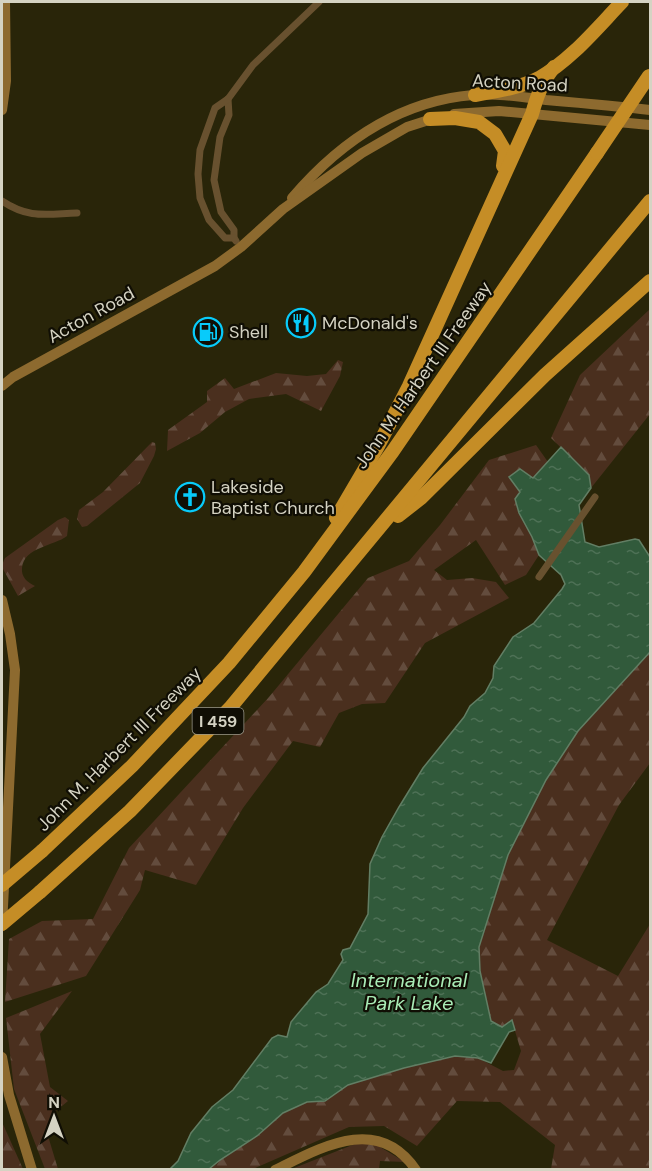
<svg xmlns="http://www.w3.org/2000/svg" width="652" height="1171" font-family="'DM Sans',sans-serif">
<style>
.forest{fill:url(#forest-firs)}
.water{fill:url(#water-ripples);stroke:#627e64;stroke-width:1.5}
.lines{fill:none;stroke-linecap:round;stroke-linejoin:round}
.street{stroke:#68512f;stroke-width:7}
.secondary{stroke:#8d6a2f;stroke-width:10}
.highway{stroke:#c58d26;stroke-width:14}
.highway-bridge{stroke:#c58d26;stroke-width:14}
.labels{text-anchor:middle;stroke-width:4.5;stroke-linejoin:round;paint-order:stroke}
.shield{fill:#100e04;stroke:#9a988a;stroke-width:1.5}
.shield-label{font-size:16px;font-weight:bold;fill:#d5d3c3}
.street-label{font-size:18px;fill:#d5d3c3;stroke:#100e04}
.poi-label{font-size:18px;fill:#d5d3c3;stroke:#100e04;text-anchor:start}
.water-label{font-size:20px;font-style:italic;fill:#a9ecb6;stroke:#100e04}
</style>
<defs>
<pattern id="forest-firs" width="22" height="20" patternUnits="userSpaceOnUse" patternTransform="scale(1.5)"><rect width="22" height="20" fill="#4a2f1e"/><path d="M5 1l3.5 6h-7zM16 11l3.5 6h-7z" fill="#634c3d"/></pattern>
<pattern id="water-ripples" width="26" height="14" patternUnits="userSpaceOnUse" patternTransform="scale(1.5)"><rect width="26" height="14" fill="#315a3b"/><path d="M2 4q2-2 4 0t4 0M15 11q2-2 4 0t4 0" fill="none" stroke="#4e7156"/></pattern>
</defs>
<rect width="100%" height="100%" fill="#292509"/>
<!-- forest -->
<g class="forest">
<polygon points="650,309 650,414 591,488 589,475 551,438 580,375"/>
<polygon points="338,360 343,362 340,376 321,411 286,394 249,399 225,412 200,433 167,451 168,430 207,402 207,391 225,378 234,389 276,373 307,376 326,374"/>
<polygon points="152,442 155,443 156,449 154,456 140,483 87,526 82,527 77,519 79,510 103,492"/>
<polygon points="536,445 548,462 520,492 539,555 526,575 505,585 476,540 434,570 447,580 472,578 496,582 509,598 425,643 385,703 362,704 339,713 320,747 293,741 243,808 196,885 145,870 140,890 86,976 5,1002 9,939 42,921 93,919 129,848 269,697 368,578 409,561 440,525 489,460"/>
<path d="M65,517L69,520L67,536C54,546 24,547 22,568C21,577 27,582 35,586L18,596L3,569L2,565L5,558L58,520Z"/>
<polygon points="650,652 650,763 619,805 547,940 618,976 650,924 650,1169 551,1169 555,1145 500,1102 457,1101 417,1146 384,1126 349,1127 253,1169 209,1170 220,1160 257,1136 283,1113 307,1102 325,1101 347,1085 404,1068 455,1056 478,1058 503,1071 514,1070 521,1051 512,1021 502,1027 491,1021 480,971 479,947 508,855 546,780 578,731"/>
<polygon points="72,991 40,1034 50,1087 68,1101 51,1115 48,1136 58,1169 45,1169 14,1089 6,1018"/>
<polygon points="2,1122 23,1169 2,1169"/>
<polygon points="355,1144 375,1144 405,1162 380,1161 379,1169 289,1170"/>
</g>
<!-- water -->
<polygon class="water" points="561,447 589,475 591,488 579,505 585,542 599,547 635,539 639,540 650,557 650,652 578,731 546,780 508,855 479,947 480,971 491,1021 502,1027 512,1020 515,1030 509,1032 491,1063 478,1058 455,1056 404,1068 348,1085 325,1101 307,1102 283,1113 257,1136 220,1160 209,1169 169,1170 178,1161 191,1133 212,1107 233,1090 272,1038 278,1035 287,1037 291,1022 316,992 328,984 343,960 341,954 343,950 350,948 368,914 370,864 382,837 399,807 423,768 464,717 470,706 485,693 493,678 494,666 513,637 534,623 562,589 565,584 561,575 539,555 532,537 519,513 515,499 520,492 509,477 520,469 533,478"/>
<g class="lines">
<!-- street -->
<g class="street">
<polyline points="228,99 229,115 220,137 214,180 221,212 234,230 234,238 236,241"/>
<path d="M2,201C29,219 46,214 77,213"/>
<polyline points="234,238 225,238 209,220 200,198 198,174 200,150 215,108 228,99 253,65 319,2"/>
<polyline points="539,577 595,497"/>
</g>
<!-- secondary -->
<g class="secondary">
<polyline points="2,110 6,81 5,2"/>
<polyline points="454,114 499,111 650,125"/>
<path d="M292,198C339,143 399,101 473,95C497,93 522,97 546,100C581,103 616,106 650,110"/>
<polyline points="2,386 13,377 215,266 241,247 283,209 362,153 407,127 435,118"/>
<polyline points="2,600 10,634 15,670 2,926"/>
<polyline points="2,1057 9,1095 32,1170"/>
<path d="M275,1170C322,1147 378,1114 416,1170"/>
</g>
<!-- highway -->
<g class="highway">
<path d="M475,95C497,91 520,88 539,78C571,60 597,28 622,2"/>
<polyline points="430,119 455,118 479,122 495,134 505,151 503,166"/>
<polyline points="398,516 421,498 545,375 650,281"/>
<path d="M336,518L377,448L409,386L532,114C537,96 542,82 554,67"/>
<polyline points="42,851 132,766 229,663 304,572 393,451 597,153"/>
<polyline points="40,892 130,811 230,708 650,201"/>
</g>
<!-- highway-bridge -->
<g class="highway-bridge">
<polyline points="597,153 649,76"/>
<polyline points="2,885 42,851"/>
<polyline points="2,924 40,892"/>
</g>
</g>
<!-- icons -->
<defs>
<g id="restaurant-ring" transform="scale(1.5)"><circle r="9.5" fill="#100e04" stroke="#08cbfa" stroke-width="1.5"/><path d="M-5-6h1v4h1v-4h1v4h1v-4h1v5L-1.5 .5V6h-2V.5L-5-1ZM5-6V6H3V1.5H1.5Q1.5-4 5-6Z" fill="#08cbfa"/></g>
<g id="fuel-ring" transform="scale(1.5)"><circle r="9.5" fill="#100e04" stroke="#08cbfa" stroke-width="1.5"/><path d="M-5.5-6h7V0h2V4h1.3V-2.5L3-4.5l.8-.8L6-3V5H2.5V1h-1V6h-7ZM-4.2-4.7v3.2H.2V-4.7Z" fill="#08cbfa"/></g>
<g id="church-ring" transform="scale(1.5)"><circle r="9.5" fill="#100e04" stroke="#08cbfa" stroke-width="1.5"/><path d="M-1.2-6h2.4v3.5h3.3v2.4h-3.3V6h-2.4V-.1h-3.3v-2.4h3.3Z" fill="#08cbfa"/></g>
</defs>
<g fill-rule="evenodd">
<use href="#restaurant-ring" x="301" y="323"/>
<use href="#fuel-ring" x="208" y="332"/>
<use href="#church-ring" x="190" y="497"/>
</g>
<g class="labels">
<!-- shield labels -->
<rect class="shield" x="192.5" y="708" width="51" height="26" rx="4.5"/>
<g class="shield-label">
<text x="218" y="727">I 459</text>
</g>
<!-- street labels -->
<g class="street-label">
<text transform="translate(520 83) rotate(3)" y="6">Acton Road</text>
<text transform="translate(91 315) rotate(-29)" y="6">Acton Road</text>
<text transform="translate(423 375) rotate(-55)" y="6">John M. Harbert III Freeway</text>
<text transform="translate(119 749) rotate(-45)" y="6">John M. Harbert III Freeway</text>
</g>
<!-- poi labels -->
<g class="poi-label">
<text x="322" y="329">McDonald's</text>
<text x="229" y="338">Shell</text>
<text x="211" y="493">Lakeside<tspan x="211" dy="21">Baptist Church</tspan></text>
</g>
<!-- water labels -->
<g class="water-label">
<text x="409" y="987">International<tspan x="409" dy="23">Park Lake</tspan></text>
</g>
</g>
<!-- border -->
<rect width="652" height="1171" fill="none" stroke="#d5d3c3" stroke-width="6"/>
<!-- north arrow -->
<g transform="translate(54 1117)" stroke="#100e04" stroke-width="4.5" paint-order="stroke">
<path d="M0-4.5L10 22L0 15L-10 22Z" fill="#d5d3c3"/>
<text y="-9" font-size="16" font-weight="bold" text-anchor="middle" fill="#d5d3c3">N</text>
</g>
</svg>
